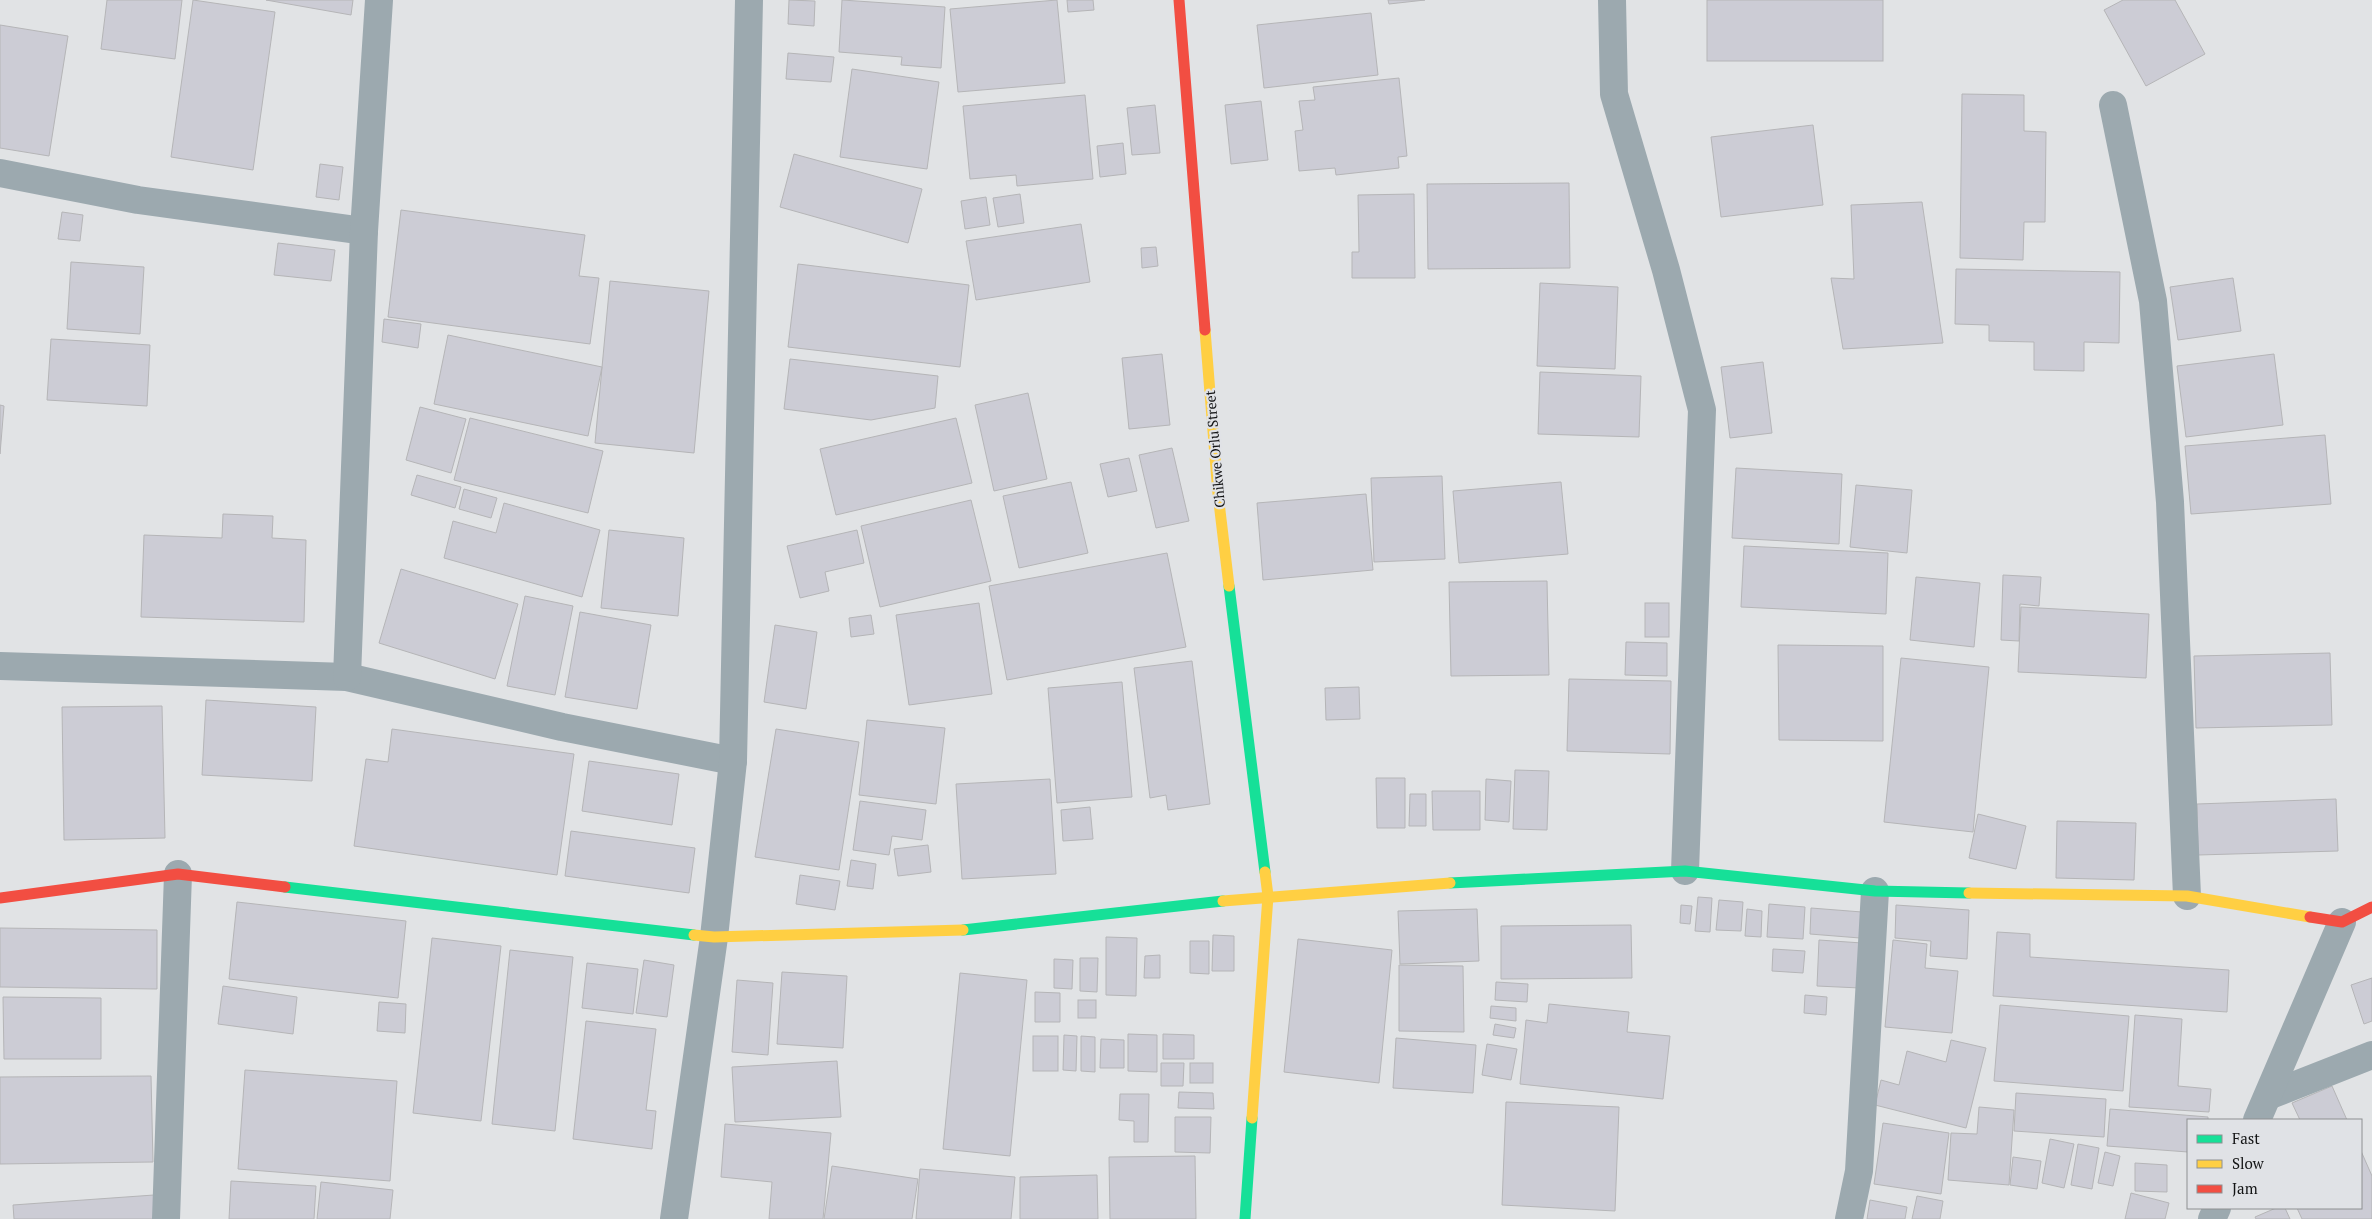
<svg xmlns="http://www.w3.org/2000/svg" width="2372" height="1219" font-family="'PT Serif',serif">
<style>
.building{fill:#ccccd5;stroke:#b5b5b7}
.lines{fill:none;stroke-linecap:round;stroke-linejoin:round}
.street{stroke:#9ca9af;stroke-width:28}
.fast{stroke:#16e098;stroke-width:11}
.slow{stroke:#ffcf43;stroke-width:11}
.jam{stroke:#f24e42;stroke-width:11}
.labels{text-anchor:middle;stroke-width:4.5;stroke-linejoin:round;paint-order:stroke}
.street-label{font-size:14px;fill:#131415;stroke:#e0e2e6}
</style>
<rect width="100%" height="100%" fill="#e1e3e5"/>
<!-- building -->
<g class="building">
<polygon points="107,0 182,0 175,59 101,49"/>
<polygon points="193,0 275,12 253,170 171,157"/>
<polygon points="266,0 353,0 351,15"/>
<polygon points="789,0 815,1 814,26 788,24"/>
<polygon points="842,0 945,7 941,68 901,65 902,57 839,52"/>
<polygon points="1057,0 1065,83 958,92 950,9"/>
<polygon points="1067,0 1093,0 1094,10 1068,12"/>
<polygon points="1388,0 1425,0 1389,4"/>
<rect x="1707" y="0" width="176" height="61"/>
<polygon points="2123,0 2175,0 2205,54 2146,86 2104,10"/>
<polygon points="1371,13 1378,75 1264,88 1257,25"/>
<polygon points="0,25 68,36 49,156 0,148"/>
<polygon points="788,53 834,57 831,82 786,79"/>
<polygon points="852,69 939,82 927,169 840,157"/>
<polygon points="1399,78 1407,156 1398,157 1399,168 1336,175 1335,168 1299,171 1295,131 1303,130 1299,101 1315,100 1313,87"/>
<polygon points="1962,94 2024,95 2024,131 2046,132 2045,222 2024,222 2023,260 1960,258"/>
<polygon points="1085,95 1093,179 1017,186 1016,175 970,179 963,106"/>
<polygon points="1261,101 1268,160 1231,164 1225,105"/>
<polygon points="1155,105 1160,153 1132,155 1127,108"/>
<polygon points="1813,125 1823,205 1721,217 1711,137"/>
<polygon points="1123,143 1126,174 1100,177 1097,146"/>
<polygon points="794,154 922,189 908,243 780,207"/>
<polygon points="320,164 343,167 339,200 316,197"/>
<polygon points="1569,183 1570,268 1428,269 1427,184"/>
<polygon points="1020,194 1024,223 998,227 993,198"/>
<polygon points="1414,194 1415,278 1352,278 1352,252 1359,252 1358,195"/>
<polygon points="986,197 990,225 965,229 961,201"/>
<polygon points="1922,202 1943,343 1843,349 1831,278 1854,279 1851,205"/>
<polygon points="401,210 585,235 579,276 599,278 590,344 388,317"/>
<polygon points="62,212 83,215 80,241 58,239"/>
<polygon points="1081,224 1090,282 976,300 966,241"/>
<polygon points="278,243 335,250 331,281 274,275"/>
<polygon points="1156,247 1158,266 1142,268 1141,248"/>
<polygon points="71,262 144,267 140,334 67,329"/>
<polygon points="798,264 969,285 960,367 788,347"/>
<polygon points="1956,269 2120,272 2119,343 2084,342 2084,371 2034,370 2034,342 1989,341 1989,325 1955,324"/>
<polygon points="2233,278 2241,331 2178,340 2170,287"/>
<polygon points="610,281 709,291 694,453 595,443"/>
<polygon points="1540,283 1618,287 1615,369 1537,366"/>
<polygon points="384,319 421,324 418,348 382,342"/>
<polygon points="448,335 602,367 588,436 434,404"/>
<polygon points="51,339 150,345 147,406 47,400"/>
<polygon points="1162,354 1170,425 1129,429 1122,358"/>
<polygon points="2274,354 2283,425 2186,437 2177,366"/>
<polygon points="790,359 938,376 935,408 871,420 784,409"/>
<polygon points="1763,362 1772,433 1730,438 1721,367"/>
<polygon points="1540,372 1641,376 1639,437 1538,434"/>
<polygon points="1028,393 1047,479 994,491 975,405"/>
<polygon points="0,405 4,406 0,454"/>
<polygon points="420,407 466,419 451,473 406,460"/>
<polygon points="470,418 603,451 588,513 454,480"/>
<polygon points="956,418 972,483 836,515 820,449"/>
<polygon points="2325,435 2331,504 2191,514 2185,446"/>
<polygon points="1172,448 1189,521 1156,528 1139,455"/>
<polygon points="1129,458 1137,491 1108,497 1100,464"/>
<polygon points="1736,468 1842,474 1839,544 1732,538"/>
<polygon points="417,475 461,487 455,508 411,495"/>
<polygon points="1442,476 1445,559 1374,562 1371,478"/>
<polygon points="1071,482 1088,553 1019,568 1003,496"/>
<polygon points="1561,482 1568,554 1459,563 1453,491"/>
<polygon points="1856,485 1912,490 1907,553 1850,547"/>
<polygon points="464,489 497,498 491,518 459,509"/>
<polygon points="1366,494 1373,570 1263,580 1257,503"/>
<polygon points="971,500 991,581 880,607 861,526"/>
<polygon points="504,503 600,530 582,597 444,558 453,521 496,533"/>
<polygon points="223,514 273,516 272,538 306,540 304,622 141,617 144,535 222,538"/>
<polygon points="609,530 684,538 678,616 601,608"/>
<polygon points="857,530 864,563 825,572 829,591 800,598 787,546"/>
<polygon points="1744,546 1888,553 1886,614 1741,607"/>
<polygon points="1167,553 1186,647 1007,680 989,586"/>
<polygon points="401,569 518,604 495,679 379,643"/>
<polygon points="2003,575 2041,577 2039,606 2020,604 2019,641 2001,640"/>
<polygon points="1916,577 1980,583 1974,647 1910,640"/>
<polygon points="1547,581 1549,675 1451,676 1449,582"/>
<polygon points="525,596 573,606 555,695 507,686"/>
<polygon points="979,603 992,694 909,705 896,615"/>
<rect x="1645" y="603" width="24" height="34"/>
<polygon points="2021,607 2149,614 2146,678 2018,672"/>
<polygon points="580,612 651,625 637,709 565,697"/>
<polygon points="871,615 874,634 851,637 849,618"/>
<polygon points="775,625 817,632 806,709 764,702"/>
<polygon points="1626,642 1667,643 1667,676 1625,675"/>
<polygon points="1778,645 1883,646 1883,741 1779,740"/>
<polygon points="2330,653 2332,725 2196,728 2194,656"/>
<polygon points="1901,658 1989,667 1973,832 1884,822"/>
<polygon points="1192,661 1210,804 1168,810 1166,795 1150,798 1134,668"/>
<polygon points="1569,679 1671,681 1670,754 1567,751"/>
<polygon points="1122,682 1132,797 1057,803 1048,688"/>
<polygon points="1359,687 1360,719 1326,720 1325,688"/>
<polygon points="206,700 316,707 312,781 202,775"/>
<polygon points="162,706 165,838 64,840 62,707"/>
<polygon points="867,720 945,728 936,804 859,795"/>
<polygon points="392,729 574,754 557,875 354,846 366,759 388,762"/>
<polygon points="776,729 859,742 839,870 755,857"/>
<polygon points="589,761 679,774 672,825 582,811"/>
<polygon points="1515,770 1549,771 1547,830 1513,829"/>
<polygon points="1376,778 1405,778 1405,828 1377,828"/>
<polygon points="1050,779 1056,874 962,879 956,784"/>
<polygon points="1486,779 1511,781 1509,822 1485,820"/>
<polygon points="1432,791 1480,791 1480,830 1433,830"/>
<polygon points="1410,794 1426,794 1426,826 1409,826"/>
<polygon points="2336,799 2338,851 2198,855 2197,804"/>
<polygon points="860,801 926,810 922,840 892,836 889,855 853,850"/>
<polygon points="1090,807 1093,839 1063,841 1061,810"/>
<polygon points="1978,814 2026,826 2016,869 1969,858"/>
<polygon points="2057,821 2136,823 2134,880 2056,878"/>
<polygon points="571,831 695,848 689,893 565,876"/>
<polygon points="928,845 931,872 898,876 894,849"/>
<polygon points="851,860 876,864 873,889 847,886"/>
<polygon points="800,875 840,881 835,910 796,904"/>
<polygon points="1698,897 1712,898 1710,932 1695,931"/>
<polygon points="1719,900 1743,902 1741,931 1716,930"/>
<polygon points="237,902 406,921 398,998 229,979"/>
<polygon points="1769,904 1805,907 1803,939 1767,937"/>
<polygon points="1681,905 1692,906 1690,924 1680,923"/>
<polygon points="1896,905 1969,910 1967,959 1930,956 1931,941 1895,938"/>
<polygon points="1811,908 1862,912 1860,938 1810,934"/>
<polygon points="1477,909 1479,961 1400,964 1398,911"/>
<polygon points="1747,909 1762,911 1761,937 1745,936"/>
<polygon points="1631,925 1632,978 1501,979 1501,926"/>
<polygon points="0,928 157,930 157,989 0,987"/>
<polygon points="1997,932 2030,934 2030,957 2229,970 2227,1012 1993,996"/>
<polygon points="1213,935 1234,936 1234,971 1212,971"/>
<polygon points="1106,937 1137,938 1136,996 1106,995"/>
<polygon points="432,938 501,946 481,1121 413,1113"/>
<polygon points="1298,939 1392,950 1379,1083 1284,1072"/>
<polygon points="1819,940 1862,943 1860,988 1817,986"/>
<polygon points="1893,940 1927,944 1925,968 1958,971 1952,1033 1885,1027"/>
<polygon points="1190,941 1209,941 1209,974 1190,973"/>
<polygon points="1773,949 1805,951 1803,973 1772,971"/>
<polygon points="510,950 573,957 555,1131 492,1124"/>
<polygon points="1160,955 1160,978 1144,978 1145,956"/>
<polygon points="1080,958 1098,958 1097,992 1080,991"/>
<polygon points="1054,959 1073,960 1072,989 1054,988"/>
<polygon points="644,960 674,965 667,1017 636,1013"/>
<polygon points="587,963 638,969 633,1014 582,1008"/>
<polygon points="1399,965 1463,966 1464,1032 1399,1031"/>
<polygon points="782,972 847,976 843,1048 777,1044"/>
<polygon points="960,973 1027,980 1010,1156 943,1149"/>
<polygon points="2372,978 2372,1021 2364,1024 2351,985"/>
<polygon points="737,980 773,983 768,1055 732,1052"/>
<polygon points="1496,982 1528,984 1527,1002 1495,1000"/>
<polygon points="223,986 297,997 293,1034 218,1024"/>
<polygon points="1035,992 1060,993 1060,1022 1035,1022"/>
<polygon points="1805,995 1827,997 1826,1015 1804,1013"/>
<polygon points="3,997 101,998 101,1059 4,1059"/>
<rect x="1078" y="1000" width="18" height="18"/>
<polygon points="379,1002 406,1004 405,1033 377,1031"/>
<polygon points="1549,1004 1629,1012 1627,1032 1670,1036 1663,1099 1520,1084 1526,1020 1547,1023"/>
<polygon points="2000,1005 2129,1016 2123,1091 1994,1081"/>
<polygon points="1491,1006 1516,1008 1516,1021 1490,1018"/>
<polygon points="2135,1015 2182,1019 2178,1086 2211,1089 2209,1112 2129,1107"/>
<polygon points="586,1021 656,1029 646,1110 656,1111 652,1149 573,1139"/>
<polygon points="1495,1024 1516,1028 1514,1038 1493,1035"/>
<polygon points="1128,1034 1157,1035 1157,1072 1128,1071"/>
<polygon points="1163,1034 1194,1035 1194,1059 1163,1059"/>
<polygon points="1064,1035 1077,1036 1076,1071 1063,1070"/>
<rect x="1033" y="1036" width="25" height="35"/>
<polygon points="1081,1036 1095,1037 1095,1072 1081,1071"/>
<polygon points="1396,1038 1476,1045 1473,1093 1393,1088"/>
<polygon points="1101,1039 1124,1040 1124,1068 1100,1068"/>
<polygon points="1951,1040 1986,1048 1966,1128 1875,1105 1881,1080 1899,1085 1907,1051 1946,1062"/>
<polygon points="1487,1044 1517,1049 1511,1080 1482,1075"/>
<polygon points="837,1061 841,1117 735,1122 732,1067"/>
<polygon points="1161,1063 1184,1063 1183,1086 1161,1086"/>
<rect x="1190" y="1063" width="23" height="20"/>
<polygon points="245,1070 397,1081 390,1181 238,1169"/>
<polygon points="151,1076 153,1162 0,1164 0,1077"/>
<polygon points="2332,1086 2347,1120 2300,1120 2292,1103"/>
<polygon points="1179,1092 1213,1093 1214,1109 1178,1108"/>
<polygon points="2016,1093 2106,1099 2104,1137 2014,1131"/>
<polygon points="1120,1094 1149,1094 1148,1142 1134,1142 1134,1121 1119,1120"/>
<polygon points="1506,1102 1619,1107 1615,1211 1502,1205"/>
<polygon points="1979,1107 2014,1110 2009,1185 1948,1180 1951,1133 1977,1134"/>
<polygon points="2110,1109 2208,1117 2208,1120 2188,1120 2188,1152 2107,1146"/>
<polygon points="1175,1117 1211,1117 1210,1153 1175,1152"/>
<polygon points="1883,1123 1949,1133 1941,1194 1874,1184"/>
<polygon points="725,1124 831,1133 823,1219 769,1219 772,1182 721,1177"/>
<polygon points="2050,1139 2074,1144 2064,1188 2042,1183"/>
<polygon points="2078,1144 2099,1148 2092,1189 2071,1185"/>
<polygon points="2361,1151 2372,1176 2372,1219 2302,1219 2297,1208 2361,1208"/>
<polygon points="2105,1152 2120,1156 2113,1186 2098,1183"/>
<polygon points="1195,1156 1196,1219 1110,1219 1109,1157"/>
<polygon points="2013,1157 2041,1161 2037,1189 2010,1185"/>
<polygon points="2135,1163 2167,1165 2167,1192 2135,1191"/>
<polygon points="832,1166 918,1179 912,1219 824,1219"/>
<polygon points="920,1169 1015,1177 1011,1219 916,1219"/>
<polygon points="1097,1175 1098,1219 1020,1219 1020,1177"/>
<polygon points="231,1181 316,1186 314,1219 229,1219"/>
<polygon points="321,1182 393,1190 390,1219 317,1219"/>
<polygon points="2131,1193 2169,1203 2165,1219 2125,1219"/>
<polygon points="154,1195 156,1219 14,1219 13,1205"/>
<polygon points="1917,1196 1943,1201 1940,1219 1912,1219"/>
<polygon points="1870,1200 1907,1207 1905,1219 1867,1219"/>
<polygon points="2276,1208 2285,1208 2290,1219 2256,1219 2255,1217"/>
</g>
<g class="lines">
<!-- street -->
<g class="street">
<polyline points="1612,0 1614,94 1666,270 1702,410 1685,871"/>
<polyline points="2113,105 2153,301 2170,502 2187,896"/>
<polyline points="0,173 138,200 364,231"/>
<polyline points="0,666 347,677 562,727 733,761"/>
<polyline points="347,677 364,231 379,0"/>
<polyline points="2268,1096 2372,1055"/>
<polyline points="2257,1120 2342,922"/>
<polyline points="166,1219 178,874"/>
<polyline points="674,1219 714,937 733,761 749,0"/>
<polyline points="1849,1219 1859,1171 1875,891"/>
<polyline points="2212,1219 2217,1208"/>
</g>
<!-- fast -->
<g class="fast">
<polyline points="1229,586 1265,872"/>
<polyline points="1450,883 1685,871 1875,891 1969,893"/>
<polyline points="285,887 694,935"/>
<polyline points="963,930 1223,901"/>
<polyline points="1245,1219 1252,1118"/>
</g>
<!-- slow -->
<g class="slow">
<polyline points="1205,330 1218,494 1229,586"/>
<polyline points="1969,893 2187,896 2310,917"/>
<polyline points="1223,901 1450,883"/>
<polyline points="694,935 714,937 963,930"/>
<polyline points="1252,1118 1268,896 1265,872"/>
</g>
<!-- jam -->
<g class="jam">
<polyline points="1179,0 1205,330"/>
<polyline points="0,898 178,874 285,887"/>
<polyline points="2310,917 2342,922 2372,907"/>
</g>
</g>
<g class="labels">
<!-- street labels -->
<g class="street-label">
<text transform="translate(1215 449) rotate(-95)" y="5">Chikwe Orlu Street</text>
</g>
</g>
<!-- legend -->
<rect x="2187" y="1119" width="175" height="90" fill="#e0e2e6" stroke="#8e9092"/>
<rect x="2197" y="1135" width="25" height="8" fill="#16e098" stroke="#8e9092"/>
<text x="2232" y="1144" font-size="15" fill="#131415">Fast</text>
<rect x="2197" y="1160" width="25" height="8" fill="#ffcf43" stroke="#8e9092"/>
<text x="2232" y="1169" font-size="15" fill="#131415">Slow</text>
<rect x="2197" y="1185" width="25" height="8" fill="#f24e42" stroke="#8e9092"/>
<text x="2232" y="1194" font-size="15" fill="#131415">Jam</text>
</svg>
